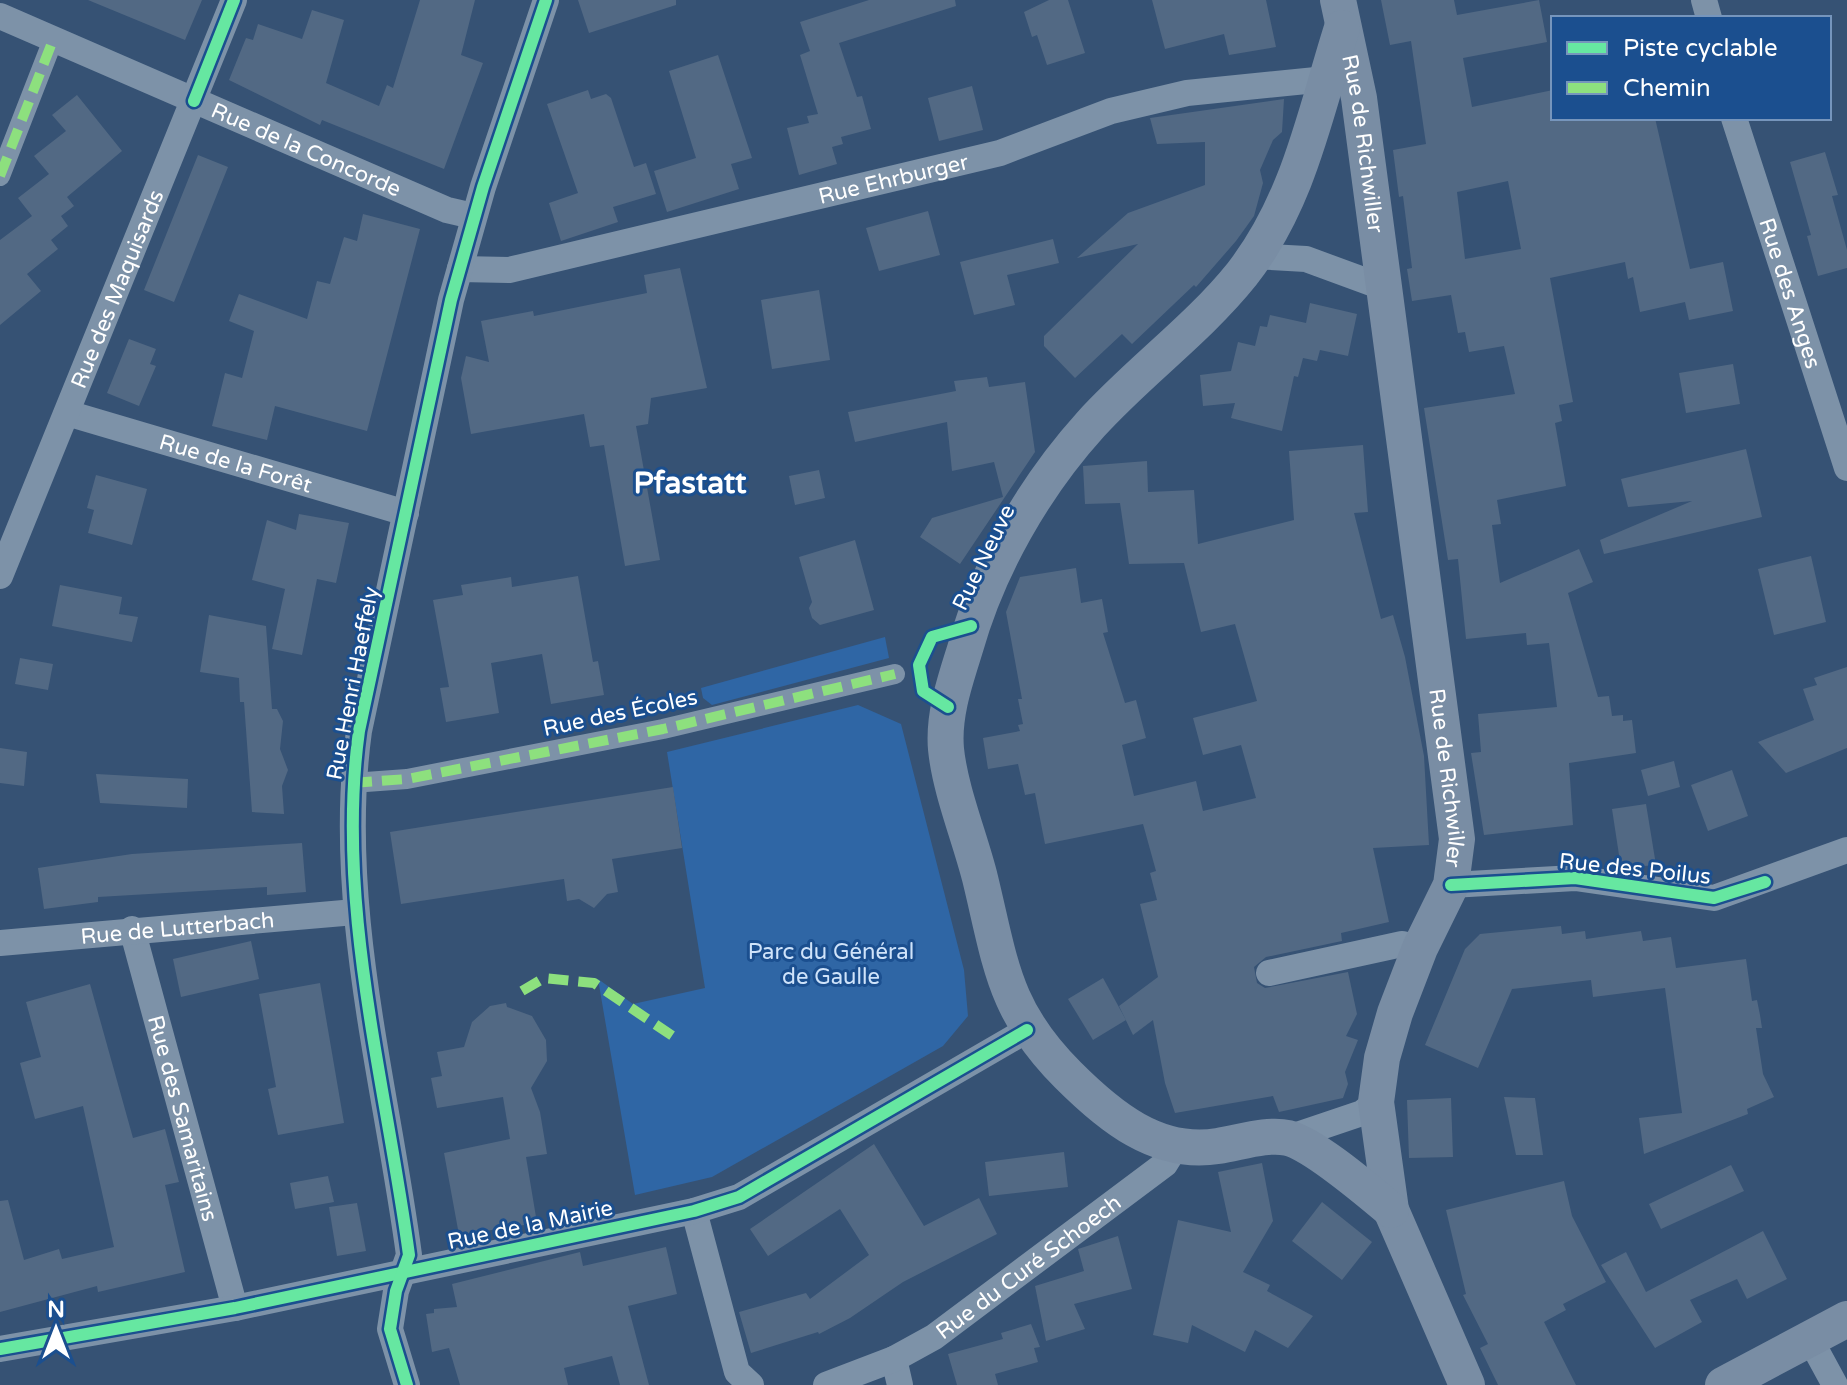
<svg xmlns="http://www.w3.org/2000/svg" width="1847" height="1385" font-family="'Varela Round',sans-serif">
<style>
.green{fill:#2f66a5}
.building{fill:#526984;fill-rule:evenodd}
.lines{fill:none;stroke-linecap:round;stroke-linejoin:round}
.pedestrian{stroke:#7d92a8;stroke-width:20}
.minor{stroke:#7d92a8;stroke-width:26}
.secondary{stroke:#798da4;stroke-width:36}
.quiet{stroke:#8de07e;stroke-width:10;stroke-dasharray:20 10;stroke-linecap:butt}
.cycleway-casing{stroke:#1b4f8f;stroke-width:17}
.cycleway{stroke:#66e7a1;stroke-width:12}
.labels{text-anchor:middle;stroke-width:6;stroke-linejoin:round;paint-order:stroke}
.street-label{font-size:22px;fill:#fff;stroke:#1b4f8f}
.park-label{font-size:22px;fill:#cfe3fa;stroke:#1b4f8f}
.district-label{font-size:30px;font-weight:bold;fill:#fff;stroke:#1b4f8f}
</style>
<rect width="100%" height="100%" fill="#365274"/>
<!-- green -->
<g class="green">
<polygon points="885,637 889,658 712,705 703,698 701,688"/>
<polygon points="858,705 901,724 964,970 968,1016 943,1046 712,1177 635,1195 598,979 633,1004 705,988 667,752"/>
</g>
<!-- building -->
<g class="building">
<polygon points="88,0 202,0 185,40"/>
<polygon points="420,0 475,0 461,55 483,63 444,169 322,120 320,125 229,80 246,38 253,40 258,24 302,39 312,10 344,20 326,83 379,106 387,85 393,88"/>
<polygon points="578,0 676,0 676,5 589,33"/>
<polygon points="869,0 955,0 956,6 839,43 857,97 862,96 871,129 841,137 843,144 832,147 837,164 799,175 787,128 809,123 807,116 818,114 800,55 810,51 800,22"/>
<polygon points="1049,0 1068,0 1085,53 1047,65 1037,35 1032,37 1024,12"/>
<polygon points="1152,0 1266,0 1276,47 1229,55 1224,34 1165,49"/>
<path d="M1381,0H1454L1457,15L1539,0L1547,42L1463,58L1472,107L1553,90V118H1655L1690,269L1723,262L1733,311L1689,320L1685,302L1640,312L1633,277L1628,279L1625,262L1550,278L1573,402L1559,405L1562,421L1555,423L1566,486L1497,500L1501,524L1492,525L1500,583L1579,549L1593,582L1568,593L1598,697L1609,696L1612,716L1623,715V721L1632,720L1636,753L1569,763L1573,825L1484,835L1471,753L1481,752L1478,714L1557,707L1549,643L1527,645L1526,633L1466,639L1458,559L1448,560L1424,408L1515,394L1504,346L1469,352L1465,332L1458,333L1451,295L1412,301L1407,269L1412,268L1403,196L1399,197L1393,150L1426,144L1411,41L1390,45ZM1508,181L1521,249L1465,259L1457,192Z"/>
<polygon points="718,55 752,158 731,164 739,189 667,212 654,171 696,158 669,71"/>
<polygon points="972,86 983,130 939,141 928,98"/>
<polygon points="588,90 591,99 606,94 611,98 634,167 646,163 656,194 613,207 618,222 561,241 549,203 578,193 547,104"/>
<polygon points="77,95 122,151 67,197 74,206 61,216 68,226 51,240 58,249 27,274 41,291 0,325 0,240 32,216 18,198 49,174 34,156 66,131 52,115"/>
<polygon points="1284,99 1282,132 1273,140 1260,170 1263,183 1254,216 1236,241 1196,287 1194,285 1132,344 1122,334 1075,378 1044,346 1044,336 1138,244 1077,258 1128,213 1205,185 1205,142 1157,144 1150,118"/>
<polygon points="1825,152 1838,195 1832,196 1847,250 1847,268 1818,276 1807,236 1811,235 1790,162"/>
<polygon points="198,155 228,167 174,302 144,290"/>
<polygon points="928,211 940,255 879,271 866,228"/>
<polygon points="363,214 420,229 367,431 275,406 267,440 212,426 225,373 242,378 254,331 229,321 239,294 307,319 317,281 330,284 344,237 357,241"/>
<polygon points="1053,239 1059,263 1007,275 1015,305 974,315 960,262"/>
<polygon points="680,268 707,388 651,398 648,424 636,426 660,560 625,566 604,445 590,447 584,414 471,434 461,378 466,356 489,362 481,321 533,311 534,316 647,293 644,275"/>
<polygon points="819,290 830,360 772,369 761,300"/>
<polygon points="1310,303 1357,314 1348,356 1320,350 1317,361 1303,358 1298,377 1294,376 1282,431 1231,418 1235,403 1203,406 1200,375 1231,371 1238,342 1255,346 1260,326 1267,327 1270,315 1306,323"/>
<polygon points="129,339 156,349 150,364 156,366 139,406 107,393"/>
<polygon points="1733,364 1740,404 1686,413 1679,373"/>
<polygon points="987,377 989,387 1025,382 1035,452 960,564 920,537 932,518 1003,497 994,462 952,471 947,422 855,442 848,412 956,391 954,381"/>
<polygon points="1363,445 1368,512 1354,513 1381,619 1393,615 1405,657 1424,756 1429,845 1373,848 1389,922 1341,933 1342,941 1266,957 1254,967 1257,983 1265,988 1348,972 1357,1014 1346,1036 1358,1040 1345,1072 1348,1084 1343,1098 1279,1112 1273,1096 1175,1113 1165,1083 1153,1020 1133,1035 1119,1006 1158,977 1140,904 1157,900 1150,873 1156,871 1143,824 1045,844 1035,793 1025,795 1018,764 988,769 983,738 1020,731 1018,725 1023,724 1018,699 1022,699 1006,612 1020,577 1076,568 1081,603 1102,599 1108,632 1103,633 1125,703 1136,700 1146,738 1122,745 1134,796 1196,781 1203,811 1256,798 1241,745 1203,755 1193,718 1257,701 1235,624 1201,632 1184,563 1129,564 1120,503 1085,504 1083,466 1147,461 1148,492 1194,490 1198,544 1294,520 1289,451"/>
<polygon points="1746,449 1762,517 1604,554 1600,540 1692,501 1628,507 1621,479"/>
<polygon points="819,470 825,498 795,505 789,476"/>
<polygon points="96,475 147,489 132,545 88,533 94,510 87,508"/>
<polygon points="299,514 349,523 336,583 317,579 302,655 272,649 285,589 252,580 267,520 296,530"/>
<polygon points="855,540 874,610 820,625 812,618 809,608 812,602 799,557"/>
<polygon points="1811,556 1826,622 1774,635 1758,569"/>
<polygon points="578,576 593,662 598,661 604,695 551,704 542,654 491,663 499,713 446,722 440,688 449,687 433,600 463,595 461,585 511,577 512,587"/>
<polygon points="60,585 122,597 119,614 138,617 132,642 52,626"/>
<polygon points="209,615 266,626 272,709 277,709 283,721 280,749 288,770 282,786 284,814 252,812 244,702 240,702 239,678 200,672"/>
<polygon points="20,658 53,664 48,690 15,684"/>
<polygon points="1847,667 1847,748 1786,773 1758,742 1814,720 1803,689 1817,685 1814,678"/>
<polygon points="0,748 27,752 24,786 0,783"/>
<polygon points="1674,761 1680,787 1648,796 1641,770"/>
<polygon points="1732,770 1748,816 1708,831 1691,785"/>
<polygon points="96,774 188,779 187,808 100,803"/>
<polygon points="673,787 682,848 612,859 618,892 607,894 594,908 579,899 567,901 564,879 401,904 390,832"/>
<polygon points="1646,804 1656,865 1621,868 1612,809"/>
<polygon points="302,843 306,892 267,895 267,887 98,897 98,902 44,909 38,868 132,854"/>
<polygon points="1561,926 1562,934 1585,931 1586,939 1641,931 1643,941 1671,937 1676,968 1746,959 1752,1001 1757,1000 1760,1015 1762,1028 1756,1028 1763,1074 1774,1097 1747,1109 1748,1114 1644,1154 1639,1118 1682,1113 1665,988 1593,997 1591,980 1512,989 1478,1068 1425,1045 1465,949 1480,934"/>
<polygon points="251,941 259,979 181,997 173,959"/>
<polygon points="1103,978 1126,1020 1093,1040 1068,999"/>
<polygon points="320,983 344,1123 278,1135 268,1089 276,1087 259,994"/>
<polygon points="90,984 133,1138 165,1129 179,1182 165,1185 185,1272 98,1292 97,1286 0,1312 0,1201 8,1200 24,1260 59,1249 62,1259 114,1247 83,1106 35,1119 20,1063 41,1057 26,1002"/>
<polygon points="506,1003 507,1007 532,1016 546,1040 547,1061 531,1088 540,1112 547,1154 526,1157 537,1223 459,1235 444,1153 510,1139 503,1097 437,1108 431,1078 442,1076 437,1052 464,1047 472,1022 490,1006"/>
<polygon points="1504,1097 1535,1098 1543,1155 1516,1155"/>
<polygon points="1451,1098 1453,1157 1409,1158 1407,1100"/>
<polygon points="874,1144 924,1226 979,1198 997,1234 903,1282 850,1318 819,1334 818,1332 751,1353 739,1312 806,1293 810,1299 869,1255 840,1209 768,1256 750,1229"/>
<polygon points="1064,1152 1068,1187 989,1196 985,1162"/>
<polygon points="1262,1163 1273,1221 1243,1272 1270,1285 1267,1291 1313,1316 1288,1348 1255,1330 1245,1352 1192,1325 1188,1343 1153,1335 1178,1220 1231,1232 1218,1172"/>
<polygon points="1731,1165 1744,1191 1661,1229 1649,1204"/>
<polygon points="328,1176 334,1202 295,1209 290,1183"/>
<polygon points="1564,1181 1572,1216 1606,1282 1563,1304 1566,1310 1544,1322 1576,1385 1498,1385 1480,1348 1488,1344 1463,1295 1466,1294 1446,1210"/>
<polygon points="1322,1202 1372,1242 1342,1280 1292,1241"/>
<polygon points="357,1203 366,1251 337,1256 329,1207"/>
<polygon points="1763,1231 1787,1279 1747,1299 1737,1279 1690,1300 1702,1322 1655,1348 1601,1265 1626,1252 1646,1292"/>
<polygon points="1118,1236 1132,1289 1074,1304 1085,1329 1046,1341 1035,1286 1084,1271 1078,1249"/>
<polygon points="666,1247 677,1294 628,1306 649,1385 620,1385 612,1356 564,1368 568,1385 460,1385 449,1348 432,1352 426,1314 434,1313 434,1309 457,1307 452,1284 580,1252 583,1266"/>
<polygon points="1031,1324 1040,1347 1034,1348 1038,1362 995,1374 998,1385 957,1385 948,1354 1003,1339 1001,1333"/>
</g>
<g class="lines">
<!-- pedestrian -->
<g class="pedestrian">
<polyline points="0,176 53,40"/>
<polyline points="352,783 407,779 663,729 895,674"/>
</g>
<!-- minor -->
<g class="minor">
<polyline points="1704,0 1709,18"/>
<path id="s1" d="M0,16L447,210L473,216"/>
<path id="s2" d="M1734,118L1847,468"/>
<polyline points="1253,256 1306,259 1385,288"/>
<path id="s3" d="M460,269L509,270L1000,153L1111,111L1187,93L1326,79"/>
<path id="s4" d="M67,413L406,513"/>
<path id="s5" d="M0,576L234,0"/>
<polyline points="1451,885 1575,878 1714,898 1847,850"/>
<path id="s6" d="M132,929L235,1308"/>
<path id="s7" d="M0,943L355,912"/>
<polyline points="1269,973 1402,944 1420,948"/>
<polyline points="1288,1138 1362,1113 1376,1102"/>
<polyline points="694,1211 737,1372 751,1385"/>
<polyline points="1810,1339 1835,1385"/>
<polyline points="0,1349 235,1308 694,1211 739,1197 1027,1030"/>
<polyline points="894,1359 900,1385"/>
<path d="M407,1385L390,1329L396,1291L409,1255C386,1083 335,904 359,731L451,300L483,187L546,0"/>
<path id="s8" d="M826,1385L894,1359L934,1337L1165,1164L1175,1148"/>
</g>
<!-- secondary -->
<g class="secondary">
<path id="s9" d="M1338,0L1359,98L1457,839L1451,885L1420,948L1395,1013L1382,1058L1376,1102L1391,1210L1467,1385"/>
<path d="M1342,28C1315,113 1299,201 1242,274C1198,329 1138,372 1091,424C1034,487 988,567 965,649C955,681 943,715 946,749C950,790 970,838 980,878C1001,964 1003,1010 1068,1075C1109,1116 1157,1156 1218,1146C1239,1143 1267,1133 1288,1138C1315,1145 1368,1191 1391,1210"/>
<polyline points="1723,1385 1847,1319"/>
</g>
<!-- quiet -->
<g class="quiet">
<polyline points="0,176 53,40"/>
<polyline points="352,783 407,779 663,729 895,674"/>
<polyline points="522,991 544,978 594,983 680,1041"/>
</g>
<!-- cycleway casing -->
<g class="cycleway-casing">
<g id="cycleway">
<polyline points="194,101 234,0"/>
<polyline points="948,707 923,691 919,665 932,637 971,626"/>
<polyline points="1451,885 1575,878 1714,898 1765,882"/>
<polyline points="0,1349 235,1308 694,1211 739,1197 1027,1030"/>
<path d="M407,1385L390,1329L396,1291L409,1255C386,1083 335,904 359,731L451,300L483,187L546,0"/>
</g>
</g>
<!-- cycleway -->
<use href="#cycleway" class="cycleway"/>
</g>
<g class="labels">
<!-- street labels -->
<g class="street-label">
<text dy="8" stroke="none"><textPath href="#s9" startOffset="146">Rue de Richwiller</textPath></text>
<text dy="8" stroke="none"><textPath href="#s1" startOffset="334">Rue de la Concorde</textPath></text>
<text dy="8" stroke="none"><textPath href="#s3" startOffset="444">Rue Ehrburger</textPath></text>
<text dy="8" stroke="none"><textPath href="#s5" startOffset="310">Rue des Maquisards</textPath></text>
<text dy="8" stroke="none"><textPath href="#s2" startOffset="184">Rue des Anges</textPath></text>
<text dy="8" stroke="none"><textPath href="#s4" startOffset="176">Rue de la Forêt</textPath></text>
<text transform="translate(983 557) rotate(-64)" y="8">Rue Neuve</text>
<text transform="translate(352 683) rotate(-79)" y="8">Rue Henri Haeffely</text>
<text transform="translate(620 712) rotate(-12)" y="8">Rue des Écoles</text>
<text dy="8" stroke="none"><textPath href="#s9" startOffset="786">Rue de Richwiller</textPath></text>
<text transform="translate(1635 868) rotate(6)" y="8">Rue des Poilus</text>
<text dy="8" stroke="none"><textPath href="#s7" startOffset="178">Rue de Lutterbach</textPath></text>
<text dy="8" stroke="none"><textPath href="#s6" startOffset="196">Rue des Samaritains</textPath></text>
<text transform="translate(530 1224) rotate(-12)" y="8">Rue de la Mairie</text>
<text dy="8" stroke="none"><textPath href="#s8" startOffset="236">Rue du Curé Schoech</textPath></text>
</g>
<!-- park labels -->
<g class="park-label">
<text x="831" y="959">Parc du Général<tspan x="831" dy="25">de Gaulle</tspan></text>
</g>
<!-- district labels -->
<g class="district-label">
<text x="690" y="493">Pfastatt</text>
</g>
</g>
<!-- legend -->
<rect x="1551" y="16" width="280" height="104" fill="#1b4f8f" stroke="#7695bc" stroke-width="2"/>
<rect x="1567" y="42" width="40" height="12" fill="#66e7a1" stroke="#7695bc" stroke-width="2"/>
<text x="1623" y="56" font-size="24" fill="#ffffff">Piste cyclable</text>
<rect x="1567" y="82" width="40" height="12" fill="#8de07e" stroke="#7695bc" stroke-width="2"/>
<text x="1623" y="96" font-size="24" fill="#ffffff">Chemin</text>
<!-- north arrow -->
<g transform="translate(56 1329)" stroke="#1b4f8f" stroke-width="6" paint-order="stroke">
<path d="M0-6L14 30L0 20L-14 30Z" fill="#ffffff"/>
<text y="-12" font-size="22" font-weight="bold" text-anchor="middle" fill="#ffffff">N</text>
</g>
</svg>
